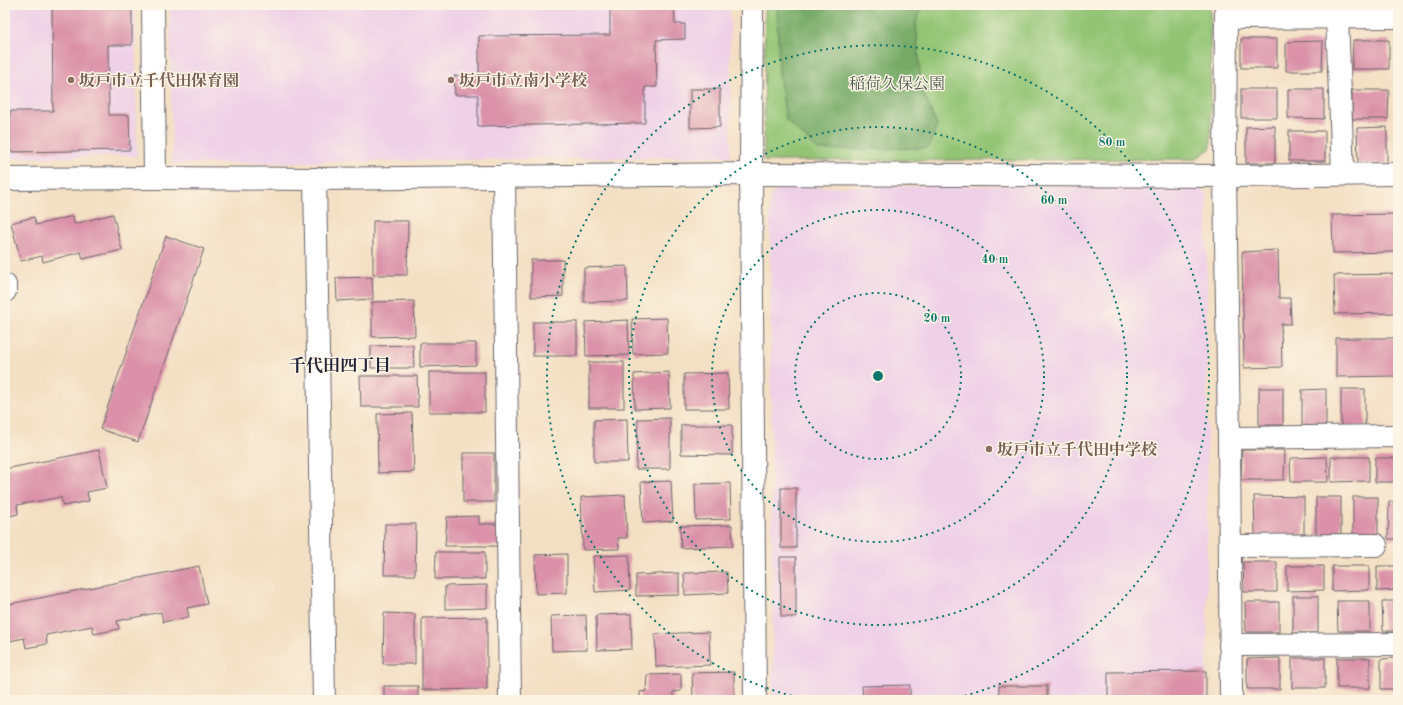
<svg xmlns="http://www.w3.org/2000/svg" width="1403" height="705" font-family="'Old Standard TT','Noto Serif JP',serif">
<style>
.built{fill:#eed0e7}
.green{fill:#93c474;stroke:#5a7358}
.forest{fill:#76aa66;stroke:#4c6650}
.building{fill:#da91a9}
.lines{fill:none;stroke-linecap:round;stroke-linejoin:round}
.minor-casing{stroke:#6b646b;stroke-width:24}
.minor{stroke:#fff;stroke-width:22}
.ring{fill:none;stroke:#0f766e;stroke-width:2;stroke-dasharray:2 4}
.education-dot{fill:#8d6e63;stroke:#fcf5e5;stroke-width:1.5}
.labels{text-anchor:middle;stroke-width:3;stroke-linejoin:round;paint-order:stroke}
.education-label{font-size:16px;font-weight:bold;fill:#785e54;stroke:#fcf5e5;text-anchor:start}
.park-label{font-size:16px;fill:#4a5b4f;stroke:#fcf5e5}
.neighbourhood-label{font-size:17px;font-weight:bold;fill:#22223b;stroke:#fcf5e5}
.centre{fill:#0f766e;stroke:#fcf5e5;stroke-width:2}
.ring-label{font-size:12px;text-anchor:middle;font-weight:bold;fill:#0f766e;stroke:#fcf5e5;stroke-width:3;stroke-linejoin:round;paint-order:stroke}
</style>
<rect width="100%" height="100%" fill="#fcf5e5"/>
<filter id="ink" filterUnits="userSpaceOnUse"><feTurbulence type="fractalNoise" baseFrequency=".025" numOctaves="2"/><feDisplacementMap in="SourceGraphic" scale="8" xChannelSelector="R" yChannelSelector="G"/><feConvolveMatrix kernelMatrix="1 2 1 2 8 2 1 2 1" color-interpolation-filters="sRGB"/></filter>
<filter id="wash" filterUnits="userSpaceOnUse"><feTurbulence type="fractalNoise" baseFrequency=".012" numOctaves="4" result="noise"/><feDisplacementMap in="SourceGraphic" scale="16" xChannelSelector="R" yChannelSelector="G"/><feGaussianBlur stdDeviation="0.9" result="paint"/><feColorMatrix in="noise" values="0 0 0 0 0 0 0 0 0 0 0 0 0 0 0 0 0 1.4 0 .05"/><feComposite in="paint" operator="in"/></filter>
<g filter="url(#wash)">
<rect width="100%" height="100%" fill="#f3dfc3"/>
<!-- built -->
<g class="built">
<polygon points="5,5 135,5 137,156 5,158"/>
<polygon points="170,5 730,5 731,156 172,164"/>
<polygon points="1197,184 1207,195 1207,700 773,700 770,197 780,187"/>
</g>
<!-- green -->
<polygon class="green" points="765,5 1210,5 1211,148 1196,159 764,161"/>
<!-- forest -->
<polygon class="forest" points="777,5 925,5 916,21 921,87 937,126 928,148 818,150 786,120 779,74"/>
<g id="blocks">
<!-- building -->
<g class="building">
<polygon points="52,5 132,5 132,45 108,45 109,115 129,115 130,150 10,152 10,111 53,111"/>
<polygon points="610,5 674,5 675,24 685,24 685,39 656,40 657,87 645,87 645,123 478,126 478,95 455,95 454,76 479,76 479,36 610,35"/>
<rect x="1241" y="39" width="36" height="29"/>
<polygon points="1353,40 1389,40 1389,69 1352,69"/>
<polygon points="1323,41 1322,71 1286,71 1286,42"/>
<polygon points="690,89 720,89 720,127 690,128"/>
<rect x="1241" y="89" width="36" height="29"/>
<polygon points="1288,89 1324,89 1324,119 1288,118"/>
<polygon points="1352,90 1389,90 1388,119 1352,119"/>
<polygon points="1275,126 1275,163 1246,163 1246,127"/>
<polygon points="1387,127 1387,164 1358,164 1357,128"/>
<rect x="1289" y="131" width="36" height="30"/>
<polygon points="113,214 122,250 83,259 81,252 43,262 42,256 21,261 11,223 34,217 36,225 73,216 74,224"/>
<polygon points="1398,214 1398,252 1333,253 1332,215"/>
<polygon points="373,221 408,221 407,275 373,275"/>
<polygon points="166,236 204,249 138,442 100,429"/>
<polygon points="1278,250 1279,298 1290,298 1291,324 1281,324 1282,367 1244,368 1242,252"/>
<polygon points="531,260 563,260 563,296 531,297"/>
<polygon points="627,266 628,301 584,302 584,268"/>
<polygon points="1398,274 1398,313 1335,314 1334,275"/>
<polygon points="372,277 373,299 337,301 336,278"/>
<polygon points="414,301 415,336 372,337 372,302"/>
<polygon points="667,318 668,353 633,354 632,319"/>
<polygon points="628,320 629,355 586,356 585,322"/>
<rect x="533" y="322" width="44" height="34"/>
<polygon points="1336,338 1398,338 1398,376 1336,377"/>
<polygon points="420,343 476,343 476,365 420,367"/>
<polygon points="413,345 414,368 371,368 371,346"/>
<rect x="589" y="362" width="35" height="46"/>
<rect x="429" y="372" width="56" height="40"/>
<polygon points="669,372 670,408 635,409 634,374"/>
<polygon points="728,373 729,409 684,409 684,374"/>
<polygon points="360,376 417,376 418,407 361,407"/>
<rect x="1259" y="388" width="24" height="37"/>
<polygon points="1326,389 1326,427 1302,426 1302,390"/>
<rect x="1341" y="389" width="24" height="37"/>
<polygon points="412,413 414,472 378,473 377,414"/>
<polygon points="670,418 670,469 636,469 638,419"/>
<polygon points="627,419 628,462 594,462 594,420"/>
<polygon points="681,425 732,425 732,455 681,454"/>
<polygon points="99,450 107,488 87,492 89,501 63,506 61,497 17,505 18,514 5,517 5,469"/>
<polygon points="1242,450 1285,450 1284,480 1241,480"/>
<rect x="463" y="453" width="31" height="49"/>
<polygon points="1327,457 1328,482 1291,482 1290,458"/>
<polygon points="1331,457 1369,457 1369,481 1331,482"/>
<rect x="1375" y="458" width="23" height="24"/>
<polygon points="671,481 673,521 643,523 641,482"/>
<polygon points="730,483 731,519 696,520 695,484"/>
<rect x="781" y="488" width="15" height="60"/>
<polygon points="625,495 627,538 618,538 619,549 583,550 581,497"/>
<polygon points="1254,496 1304,497 1304,534 1255,535"/>
<polygon points="1316,497 1341,497 1341,534 1316,535"/>
<rect x="1353" y="497" width="25" height="37"/>
<polygon points="1389,502 1398,502 1398,539 1388,539"/>
<polygon points="479,516 479,524 500,524 500,546 445,546 447,517"/>
<polygon points="385,524 416,524 415,575 384,575"/>
<polygon points="732,525 733,546 681,548 680,526"/>
<polygon points="436,552 485,552 485,579 435,579"/>
<polygon points="567,554 567,593 536,594 535,555"/>
<polygon points="629,555 630,590 595,592 593,556"/>
<polygon points="780,557 796,557 796,617 781,617"/>
<polygon points="1243,562 1277,562 1277,592 1244,592"/>
<polygon points="199,566 207,604 187,608 189,617 163,622 161,612 117,621 119,629 94,634 92,626 46,635 47,644 26,648 24,638 5,642 5,605"/>
<polygon points="1287,566 1324,566 1324,590 1287,591"/>
<polygon points="1332,566 1369,566 1369,590 1332,591"/>
<polygon points="1377,566 1398,566 1398,590 1377,591"/>
<polygon points="727,572 728,593 685,595 684,573"/>
<polygon points="679,573 679,595 636,596 636,575"/>
<polygon points="487,585 487,608 445,609 445,586"/>
<rect x="1293" y="596" width="25" height="37"/>
<polygon points="1337,601 1370,601 1370,631 1338,631"/>
<polygon points="1382,601 1398,601 1398,631 1383,631"/>
<polygon points="1245,602 1279,602 1279,632 1246,632"/>
<polygon points="384,613 415,614 415,664 383,664"/>
<polygon points="631,614 632,649 597,650 596,615"/>
<polygon points="586,615 587,650 552,651 551,616"/>
<polygon points="487,617 487,689 422,690 422,618"/>
<polygon points="709,632 710,665 656,667 655,634"/>
<polygon points="1280,658 1280,689 1247,689 1247,659"/>
<rect x="1292" y="658" width="33" height="30"/>
<rect x="1337" y="658" width="33" height="30"/>
<polygon points="1398,658 1398,689 1381,689 1381,659"/>
<polygon points="1206,671 1206,700 1108,700 1108,672"/>
<polygon points="734,672 734,700 693,700 692,673"/>
<polygon points="681,674 681,691 673,692 673,700 640,700 640,692 646,691 647,675"/>
<polygon points="910,685 910,700 863,700 862,686"/>
<rect x="384" y="686" width="34" height="14"/>
<rect x="999" y="686" width="48" height="14"/>
<polygon points="1398,696 1398,700 1385,700 1385,697"/>
</g>
</g>
</g>
<g filter="url(#ink)">
<use href="#blocks" fill-opacity="0" stroke="#6b646b" stroke-width="1"/>
<g class="lines">
<!-- minor casing -->
<g class="minor-casing">
<g id="minor">
<polyline points="153,5 155,178"/>
<polyline points="752,5 751,174 755,700"/>
<polyline points="1226,5 1225,176 1229,438 1231,700"/>
<polyline points="1337,17 1343,174"/>
<polyline points="1226,18 1398,17"/>
<polyline points="504,176 510,700"/>
<polyline points="5,179 155,178 315,179 751,174 1225,176 1398,174"/>
<polyline points="315,179 324,700"/>
<polyline points="5,285 5,291"/>
<polyline points="1229,438 1398,436"/>
<polyline points="1230,546 1376,545"/>
<polyline points="1230,645 1398,644"/>
</g>
</g>
<!-- minor -->
<use href="#minor" class="minor"/>
</g>
</g>
<!-- distance rings -->
<g class="ring">
<circle cx="878" cy="376" r="83"/>
<circle cx="878" cy="376" r="166"/>
<circle cx="878" cy="376" r="249"/>
<path d="M809 700A331 331 0 1 1 947 700"/>
</g>
<!-- markers -->
<g class="education-dot">
<circle cx="71" cy="80" r="4"/>
<circle cx="451" cy="80" r="4"/>
<circle cx="989" cy="449" r="4"/>
</g>
<g class="labels">
<!-- education labels -->
<g class="education-label">
<text x="79" y="86">坂戸市立千代田保育園</text>
<text x="459" y="86">坂戸市立南小学校</text>
<text x="997" y="455">坂戸市立千代田中学校</text>
</g>
<!-- park labels -->
<g class="park-label">
<text x="897" y="89">稲荷久保公園</text>
</g>
<!-- neighbourhood labels -->
<g class="neighbourhood-label">
<text x="340" y="371">千代田四丁目</text>
</g>
</g>
<circle cx="878" cy="376" r="6" class="centre"/>
<g class="ring-label">
<text x="1112" y="146">80 m</text>
<text x="1054" y="204">60 m</text>
<text x="995" y="263">40 m</text>
<text x="937" y="322">20 m</text>
</g>
<!-- margin -->
<rect width="1403" height="705" fill="none" stroke="#fcf5e5" stroke-width="20"/>
</svg>
